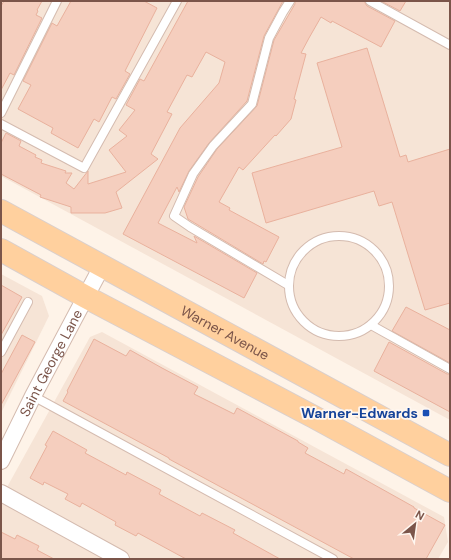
<svg xmlns="http://www.w3.org/2000/svg" width="451" height="560" font-family="'DM Sans',sans-serif">
<style>
.residential{fill:#f6e4d6}
.building{fill:#f5cebe;stroke:#e9b19d}
.lines{fill:none;stroke-linecap:round;stroke-linejoin:round}
.lane-casing{stroke:#d4bbaf;stroke-width:10}
.street-casing{stroke:#d4bbaf;stroke-width:18}
.primary-casing{stroke:#dacfcc;stroke-width:24}
.lane{stroke:#fff;stroke-width:8}
.street{stroke:#fff;stroke-width:16}
.primary{stroke:#ffd09e;stroke-width:22}
.transit-dot{fill:#1a4fb4;stroke:#fff7f0;stroke-width:1.5}
.labels{text-anchor:middle;stroke-width:3.5;stroke-linejoin:round;paint-order:stroke}
.street-label{font-size:14px;fill:#7b554a;stroke:#fff7f0}
.transit-label{font-size:14px;font-weight:bold;fill:#164399;stroke:#fff7f0;text-anchor:end}
</style>
<rect width="100%" height="100%" fill="#fef3e8"/>
<!-- residential -->
<g class="residential">
<polygon points="1,1 450,1 450,420 1,176"/>
<polygon points="1,274 42,296 49,316 1,413"/>
<polygon points="102,332 444,517 448,542 438,559 1,559 1,498 90,337"/>
</g>
<!-- building -->
<g class="building">
<polygon points="4,1 42,1 37,10 38,11 36,15 42,18 14,75 10,73 1,90 1,6"/>
<polygon points="71,1 144,1 157,8 125,71 130,74 116,99 112,97 99,122 94,119 78,148 51,133 53,128 18,109 31,85 23,81 52,23 57,26"/>
<polygon points="188,1 283,1 264,36 247,101 209,143 189,171 179,192 177,187 158,223 197,243 194,236 257,273 244,298 123,234 180,128 219,83 225,62 206,52 192,77 187,75 167,112 172,114 151,154 158,159 116,192 122,208 105,213 71,213 71,207 40,197 41,195 1,174 1,143 6,133 21,141 19,146 36,155 35,157 42,160 41,163 66,171 65,173 72,173 66,183 74,189 88,171 88,184 126,172 109,150 127,136 119,130 135,110 126,105 140,79 144,81"/>
<polygon points="295,1 365,1 365,3 367,6 395,21 381,47 332,21 331,23 321,17 309,38 301,53 306,54 294,99 296,100 291,119 276,136 275,135 243,170 239,167 219,202 230,208 229,210 279,237 266,262 264,261 263,264 188,219 184,207 198,177 217,149 257,106 274,40 295,4"/>
<polygon points="381,1 406,1 400,11"/>
<polygon points="367,48 400,157 406,155 408,162 450,149 450,303 425,310 392,202 379,206 374,191 266,223 252,173 342,147 317,63"/>
<polygon points="1,285 22,297 1,335"/>
<polygon points="406,307 450,330 450,363 392,331"/>
<polygon points="22,335 35,342 1,405 1,374"/>
<polygon points="94,339 126,356 130,350 162,368 198,387 194,394 234,414 237,408 298,441 298,442 308,448 305,453 344,474 346,469 414,507 414,508 445,525 426,559 354,559 169,459 169,458 63,401 68,392 67,391"/>
<polygon points="389,342 447,374 450,374 450,412 374,371"/>
<polygon points="53,431 87,450 85,453 126,475 127,472 161,490 159,494 200,516 202,513 235,530 233,533 280,559 186,559 138,533 136,536 115,525 116,522 82,503 80,507 65,499 68,494 44,482 43,485 30,478 47,446 45,445"/>
<polygon points="1,532 15,539 17,535 39,546 37,550 54,559 1,559"/>
</g>
<g class="lines">
<!-- lane casing -->
<g class="lane-casing">
<g id="lane">
<polyline points="370,1 450,45"/>
<polyline points="1,113 57,1"/>
<polyline points="1,124 84,168 177,1"/>
<circle cx="339" cy="286" r="50"/>
<polyline points="288,285 190,227 174,216 193,174 213,146 252,104 269,38 283,12 290,1"/>
<polyline points="371,325 450,369"/>
<polyline points="1,352 28,302"/>
<polyline points="33,396 333,559"/>
</g>
</g>
<!-- street casing -->
<g class="street-casing">
<g id="street">
<path id="s1" d="M1,461L33,396L102,266"/>
<polyline points="1,493 121,559"/>
</g>
</g>
<!-- primary casing -->
<g class="primary-casing">
<g id="primary">
<path id="s2" d="M1,211L450,455"/>
<polyline points="1,250 86,297 314,417 450,491"/>
</g>
</g>
<!-- lane -->
<use href="#lane" class="lane"/>
<!-- street -->
<use href="#street" class="street"/>
<!-- primary -->
<use href="#primary" class="primary"/>
</g>
<!-- markers -->
<rect class="transit-dot" x="422" y="409" width="8" height="8" rx="2"/>
<g class="labels">
<!-- street labels -->
<g class="street-label">
<text dy="5" stroke="none"><textPath href="#s2" startOffset="255">Warner Avenue</textPath></text>
<text dy="5" stroke="none"><textPath href="#s1" startOffset="110">Saint George Lane</textPath></text>
</g>
<!-- transit labels -->
<g class="transit-label">
<text x="418" y="418">Warner-Edwards</text>
</g>
</g>
<!-- border -->
<rect width="451" height="560" fill="none" stroke="#7b554a" stroke-width="4"/>
<!-- north arrow -->
<g transform="translate(415 524) rotate(29)" stroke="#fff7f0" stroke-width="3" paint-order="stroke">
<path d="M0-3L7 15L0 10L-7 15Z" fill="#7b554a"/>
<text y="-6" font-size="11" font-weight="bold" text-anchor="middle" fill="#7b554a">N</text>
</g>
</svg>
